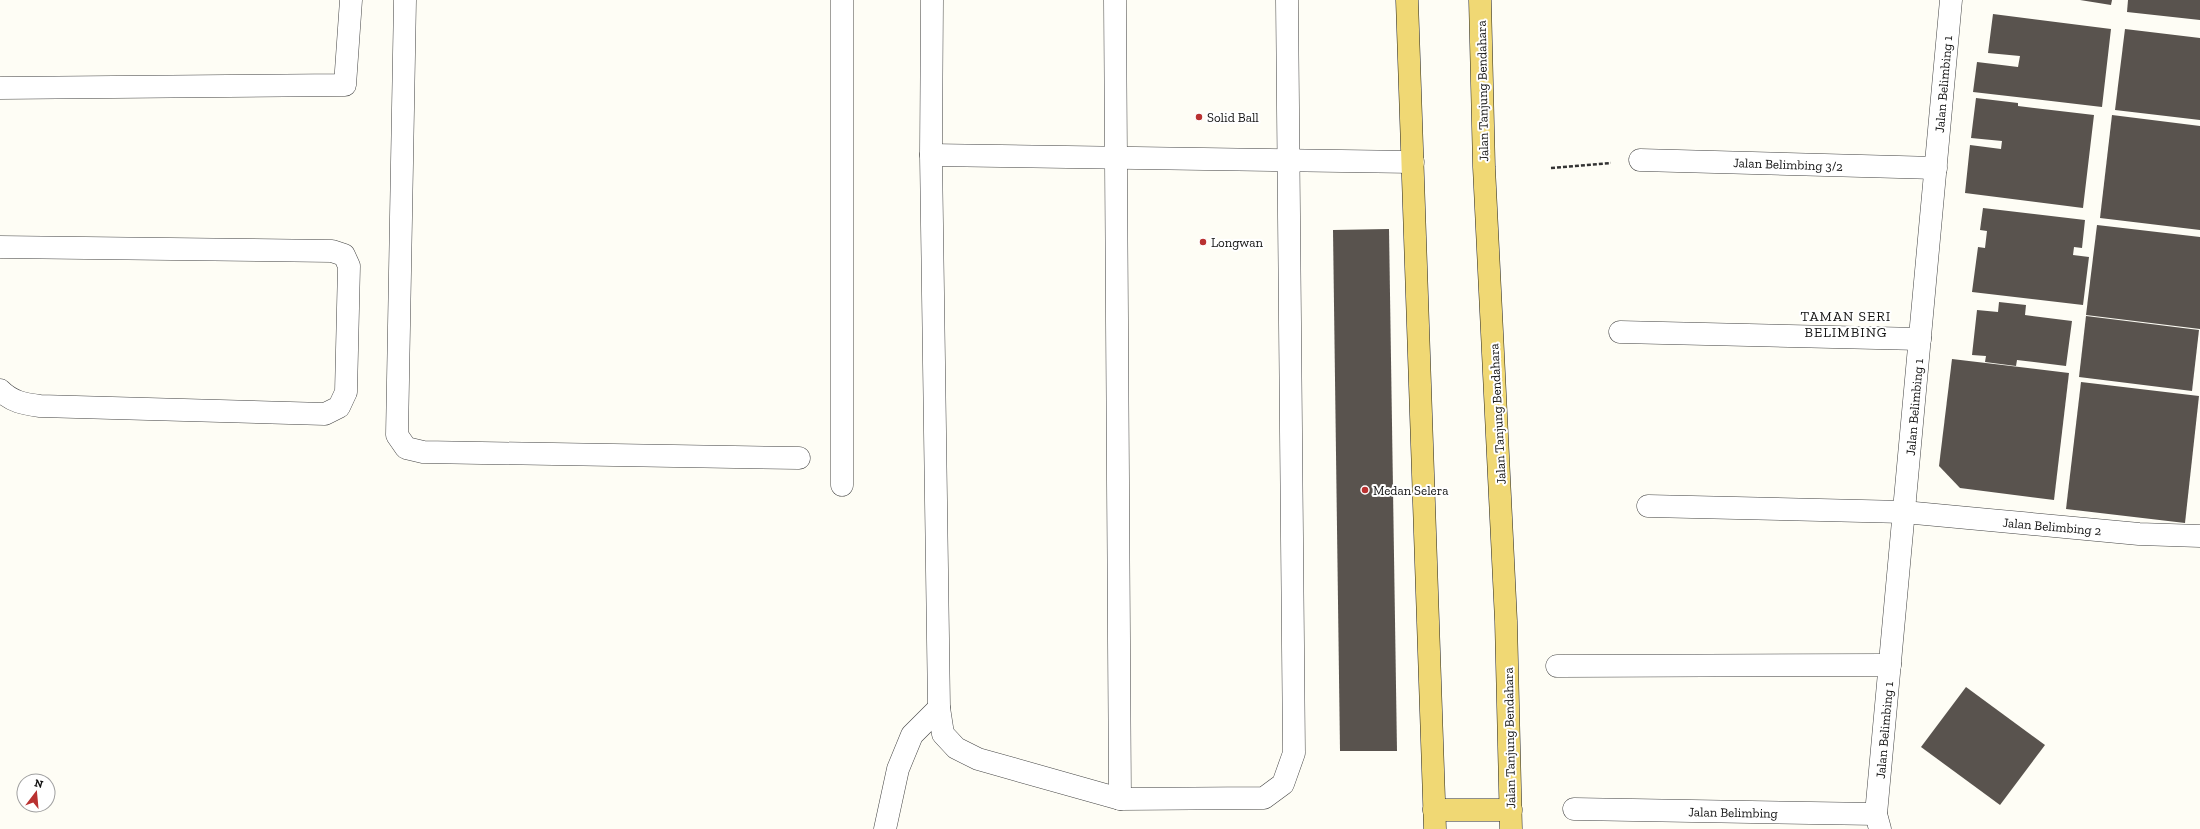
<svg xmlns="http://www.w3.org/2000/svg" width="2200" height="829" font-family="'Zilla Slab',serif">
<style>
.building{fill:#59534e}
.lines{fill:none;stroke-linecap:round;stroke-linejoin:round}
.minor-casing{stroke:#444;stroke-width:23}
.major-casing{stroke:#222;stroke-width:23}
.path{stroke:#333;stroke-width:2.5;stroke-dasharray:4 2;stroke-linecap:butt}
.minor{stroke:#fff;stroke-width:22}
.major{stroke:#f0d874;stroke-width:22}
.poi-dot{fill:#b93130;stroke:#fff;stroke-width:1.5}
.labels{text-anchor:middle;stroke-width:4;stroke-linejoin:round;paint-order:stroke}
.street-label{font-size:13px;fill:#111;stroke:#fff}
.poi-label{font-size:13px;fill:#111;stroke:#fff;text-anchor:start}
.neighbourhood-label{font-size:14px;letter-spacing:1px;fill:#111;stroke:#fff}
</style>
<rect width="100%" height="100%" fill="#fefdf5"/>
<!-- building -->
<g class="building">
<polygon points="2080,0 2112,0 2111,5"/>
<polygon points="2128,0 2200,0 2200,20 2127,12"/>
<polygon points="1993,14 2111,29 2102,107 1973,92 1977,62 2018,67 2020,56 1988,53"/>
<polygon points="2125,29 2200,38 2200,120 2115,110"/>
<polygon points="1976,98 2018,103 2018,106 2094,115 2083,208 1965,193 1970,145 2001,149 2002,141 1971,138"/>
<polygon points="2112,115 2200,126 2200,230 2100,218"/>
<polygon points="1983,208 2085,220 2082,248 2074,247 2073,255 2089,257 2083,305 1972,292 1978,247 1985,248 1987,231 1980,230"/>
<polygon points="2097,225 2200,237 2200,329 2086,315"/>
<polygon points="1389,229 1397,751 1340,751 1333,230"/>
<polygon points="1999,302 2026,305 2025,315 2072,321 2066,366 2017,360 2016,366 1985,362 1986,356 1972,355 1977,310 1998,312"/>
<polygon points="2086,316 2199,330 2192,391 2079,377"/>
<polygon points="1952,359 2069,373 2054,500 1960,488 1939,466"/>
<polygon points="2081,382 2199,396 2185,523 2066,509"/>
<polygon points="1966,687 2045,745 2000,805 1921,747"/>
</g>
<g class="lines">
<!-- minor casing -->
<g class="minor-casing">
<g id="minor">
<polyline points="405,0 397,435 406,448 423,452 799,458"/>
<polyline points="932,0 931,155 939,708 943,734 956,748 978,759 1120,799 1264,798 1283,784 1294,753 1287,0"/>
<polyline points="1115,0 1120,799"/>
<polyline points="0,88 345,85 351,0"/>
<polyline points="931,155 1413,162"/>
<polyline points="1640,160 1936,168"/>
<path d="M0,247L332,251L344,255L349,266L346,392L339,407L325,414L40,406C24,404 12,402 0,390"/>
<polyline points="1620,332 1920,339"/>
<polyline points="842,485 842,0"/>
<polyline points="1648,506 1904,512 2139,534 2200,536"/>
<polyline points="1557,666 1890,665"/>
<polyline points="1574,809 1876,814"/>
<polyline points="885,829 898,769 912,735 939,708"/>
<polyline points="1880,829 1876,814 1951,0"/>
</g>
</g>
<!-- major casing -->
<g class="major-casing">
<g id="major">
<polyline points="1407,0 1435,829"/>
<polyline points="1480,0 1484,167 1506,621 1511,829"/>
<polyline points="1434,810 1511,810"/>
</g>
</g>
<!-- path -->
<polyline class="path" points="1551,168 1611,163"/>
<!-- minor -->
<use href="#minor" class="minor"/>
<!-- major -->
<use href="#major" class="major"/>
</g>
<!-- markers -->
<g class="poi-dot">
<circle cx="1199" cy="117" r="4"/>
<circle cx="1203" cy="242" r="4"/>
<circle cx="1365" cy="490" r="4"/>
</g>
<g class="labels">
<!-- street labels -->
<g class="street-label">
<text transform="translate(1943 84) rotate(-85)" y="5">Jalan Belimbing 1</text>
<text transform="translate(1482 91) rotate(-91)" y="5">Jalan Tanjung Bendahara</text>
<text transform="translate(1788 164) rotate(2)" y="5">Jalan Belimbing 3/2</text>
<text transform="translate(1914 407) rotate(-85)" y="5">Jalan Belimbing 1</text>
<text transform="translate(1497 414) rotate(-93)" y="5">Jalan Tanjung Bendahara</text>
<text transform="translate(2052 526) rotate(5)" y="5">Jalan Belimbing 2</text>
<text transform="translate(1884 730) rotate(-85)" y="5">Jalan Belimbing 1</text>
<text transform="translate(1509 738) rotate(-91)" y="5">Jalan Tanjung Bendahara</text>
<text transform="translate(1733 812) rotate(1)" y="5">Jalan Belimbing</text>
</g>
<!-- poi labels -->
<g class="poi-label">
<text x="1207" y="122">Solid Ball</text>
<text x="1211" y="247">Longwan</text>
<text x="1373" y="495">Medan Selera</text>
</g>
<!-- neighbourhood labels -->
<g class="neighbourhood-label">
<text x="1846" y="321">TAMAN SERI<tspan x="1846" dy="16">BELIMBING</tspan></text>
</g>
</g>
<!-- north arrow -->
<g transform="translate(36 793) rotate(16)"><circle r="19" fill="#ffffff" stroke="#a0a0a0"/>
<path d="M0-3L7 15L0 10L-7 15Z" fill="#b93130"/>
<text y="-6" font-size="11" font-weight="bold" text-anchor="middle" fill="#111111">N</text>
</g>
</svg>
